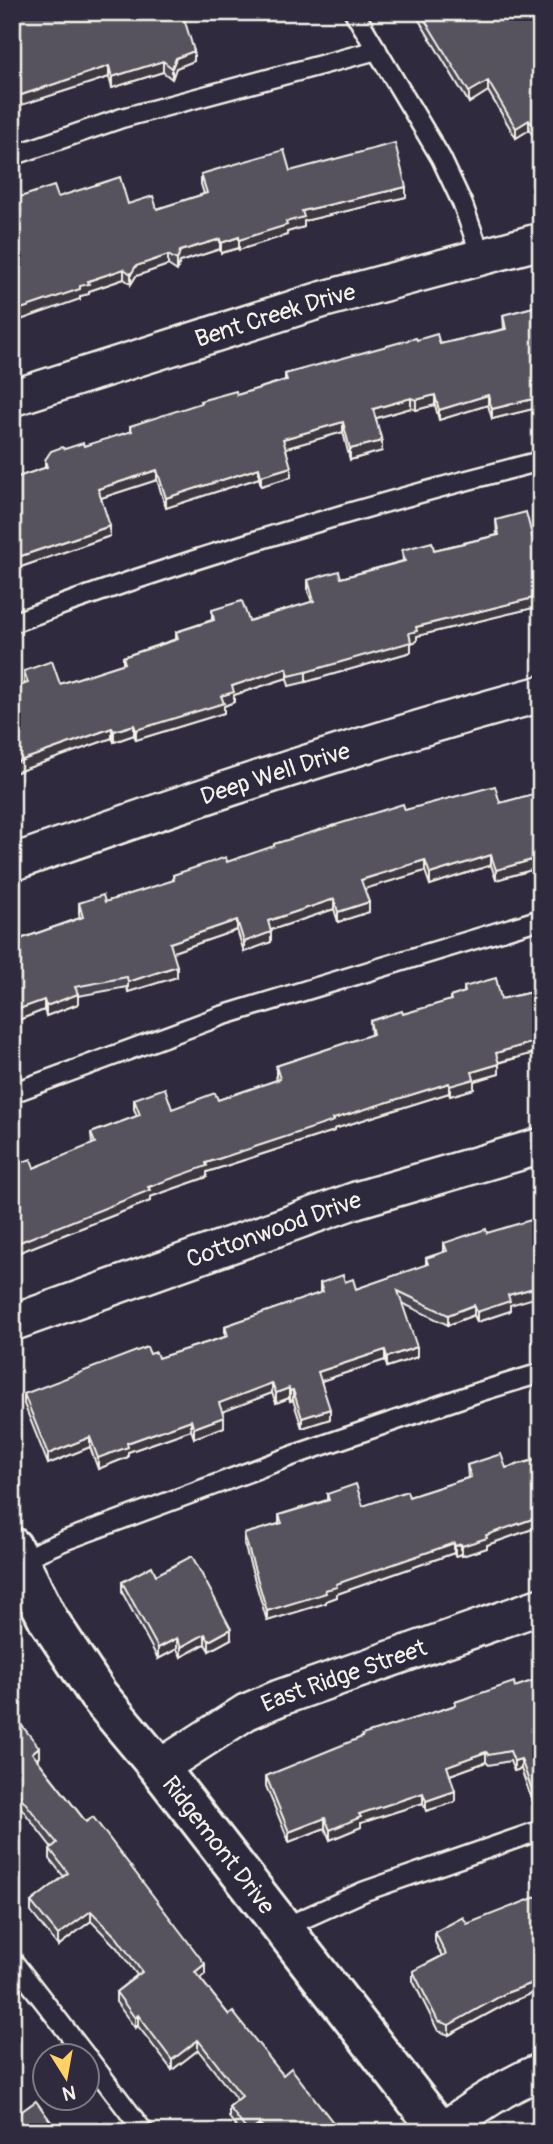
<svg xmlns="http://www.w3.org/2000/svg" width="553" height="2144" font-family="Pangolin,sans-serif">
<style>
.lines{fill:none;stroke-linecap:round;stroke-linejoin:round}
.lane-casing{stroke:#f4f1e8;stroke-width:23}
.street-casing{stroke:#f4f1e8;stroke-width:40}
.secondary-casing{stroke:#f4f1e8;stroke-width:44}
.lane{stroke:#2f2a3d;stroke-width:18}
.street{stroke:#2f2a3d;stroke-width:35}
.secondary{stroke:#2f2a3d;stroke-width:38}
.wall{fill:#4a4752;stroke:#f4f1e8;stroke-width:2}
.shaded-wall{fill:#3c3942;stroke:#f4f1e8;stroke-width:2}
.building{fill:#56525f;stroke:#f4f1e8;stroke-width:2}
.labels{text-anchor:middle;stroke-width:5;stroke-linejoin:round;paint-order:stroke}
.street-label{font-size:24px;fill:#f4f1e8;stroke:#2f2a3d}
</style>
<rect width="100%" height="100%" fill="#2f2a3d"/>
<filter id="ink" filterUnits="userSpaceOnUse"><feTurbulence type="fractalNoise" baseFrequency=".0143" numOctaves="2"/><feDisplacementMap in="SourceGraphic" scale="14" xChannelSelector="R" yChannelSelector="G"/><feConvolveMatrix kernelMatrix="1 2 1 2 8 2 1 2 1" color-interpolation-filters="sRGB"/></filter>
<g filter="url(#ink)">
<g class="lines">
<!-- lane casing -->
<g class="lane-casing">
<g id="lane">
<polyline points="354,12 441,158 463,205 481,256"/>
<polyline points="12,156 122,118 377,50"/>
<path d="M12,623C185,559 363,506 541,461"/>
<polyline points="12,1093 221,1016 541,919"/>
<polyline points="15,1562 66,1540 297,1454 479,1392 541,1373"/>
<polyline points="283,1928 365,1891 541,1830"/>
<polyline points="12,1960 86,2056"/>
<polyline points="88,2058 144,2132"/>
</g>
</g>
<!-- street casing -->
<g class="street-casing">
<g id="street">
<path id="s1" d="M12,398L321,300L541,241"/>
<path id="s2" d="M12,863C186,801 363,742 541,694"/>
<path id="s3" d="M12,1323L356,1200L541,1146"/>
<path id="s4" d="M159,1768L246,1712L279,1698L541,1606"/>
<path d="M442,2132C473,2107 504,2087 541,2071"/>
</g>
</g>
<!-- secondary casing -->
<g class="secondary-casing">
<g id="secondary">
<path id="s5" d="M12,1547L48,1619L98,1695L159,1768L441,2132"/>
</g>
</g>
<!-- lane -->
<use href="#lane" class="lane"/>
<!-- street -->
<use href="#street" class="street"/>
<!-- secondary -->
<use href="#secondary" class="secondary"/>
</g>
<!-- wall -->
<g class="wall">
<polygon points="12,12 62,18 188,12 188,17 184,18 194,61 176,68 172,79 163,72 112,88 109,77 12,108"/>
<polygon points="414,12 508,12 511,17 541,39 541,146 529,130 516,138 488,91 469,103"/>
<polygon points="290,171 406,197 304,221 304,227 287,232 287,235 239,250 239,248 221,253 220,249 180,262 177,271 168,265 136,276 131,284 124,279 89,291 89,294 80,296 80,299 18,212 17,208 17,198 58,197 128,204 157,209 204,194 201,184 201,174"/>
<polygon points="541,305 541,407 492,419 488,405 439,420 435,405 416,410 411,408 376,418 382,451 350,460 343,432 286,448 291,477 261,486 259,478 166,508 157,480 101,498 110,536 12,570 12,479 45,468 45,460 65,449 84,446 130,432 130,426 237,395 285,380 285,374 417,340 440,344 504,329 503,315"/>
<polygon points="496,520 536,551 541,546 541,606 417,636 417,641 411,643 411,652 306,682 289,686 287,678 234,695 234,702 224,706 224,713 136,740 134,735 114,742 112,738 14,773 12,769 12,689 25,684 24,681 24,671 60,684 123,664 123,657 176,639 176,632 212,620 212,610 249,621 312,602 308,591 308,580 341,578 403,561 402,550 434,550 497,535"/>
<polygon points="541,792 541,878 537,879 535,869 496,880 491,865 430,885 425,871 364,889 369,912 338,922 334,909 271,930 271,942 244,952 237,930 173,952 177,977 128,992 127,987 78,996 78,1004 46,1016 44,1010 16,1021 12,1017 12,942 80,918 79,913 79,903 105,902 173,881 173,875 227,862 274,847 274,844 405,810 500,803"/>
<polygon points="464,987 501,999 541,990 541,1051 499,1063 499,1074 474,1081 474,1089 450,1096 449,1093 334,1129 334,1131 207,1172 207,1177 150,1197 150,1201 15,1254 12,1249 12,1166 34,1168 92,1145 91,1133 137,1116 134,1109 134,1099 172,1109 218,1100 277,1080 276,1076 276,1066 371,1035 370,1021 403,1014 450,1001 450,997 464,993"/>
<polygon points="444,1243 510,1305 510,1311 477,1322 474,1315 448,1325 402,1303 417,1357 387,1367 385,1360 321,1381 330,1419 302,1428 293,1400 290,1401 289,1398 276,1403 272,1393 222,1412 224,1427 194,1438 191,1430 128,1452 128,1457 98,1469 90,1447 48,1464 24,1404 24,1394 150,1354 158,1358 225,1337 225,1326 320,1293 320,1283 345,1282 356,1289 426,1265 426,1258 444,1252"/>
<polygon points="541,1458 541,1526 487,1545 487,1548 462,1556 461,1554 455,1556 454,1553 337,1594 337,1597 326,1601 326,1603 267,1621 244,1544 244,1534 279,1524 279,1515 327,1500 327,1494 363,1506 409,1497 468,1478 467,1465 506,1468"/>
<polygon points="156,1575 231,1639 209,1651 205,1644 181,1657 177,1649 158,1659 122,1592 122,1582"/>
<polygon points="541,1678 541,1798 532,1800 521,1769 514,1771 510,1761 489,1765 486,1762 450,1775 455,1802 426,1811 423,1803 361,1823 361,1827 330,1840 325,1828 289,1842 266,1786 266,1776 455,1705 455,1702 515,1687"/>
<polygon points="12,1717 39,1757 37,1759 205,1974 200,1978 229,2015 335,2132 240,2132 229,2117 229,2107 237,2100 198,2050 172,2070 138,2026 135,2028 116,2002 116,1992 137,1975 117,1948 91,1921 58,1946 31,1912 31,1902 64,1877 50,1859 50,1849 52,1848 12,1796"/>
<polygon points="435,1932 506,2004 449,2035 438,2031 413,1981 413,1971 442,1956 435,1942"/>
</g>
<!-- shaded-wall -->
<g class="shaded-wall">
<polygon points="181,12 188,12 188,17 181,19"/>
<polygon points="194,51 194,61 176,68 172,79 172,68 176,58"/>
<polygon points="163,61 163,72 112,88 112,77"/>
<polygon points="109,66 109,77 12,108 12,98"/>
<polygon points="488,81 488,91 469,103 469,92"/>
<polygon points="529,120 529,130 516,138 516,128"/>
<polygon points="406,187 406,197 304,221 304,227 287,232 287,235 239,250 239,240 286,222 302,211"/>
<polygon points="239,237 239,248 221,253 221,243"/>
<polygon points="220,239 220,249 180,262 177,271 177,260 180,251"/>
<polygon points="168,255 168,265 136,276 131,284 131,274 136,266"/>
<polygon points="124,269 124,279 89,291 89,294 80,296 80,299 12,323 12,312 80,286 88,281"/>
<polygon points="435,395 435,405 416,410 416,400"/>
<polygon points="488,395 488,405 439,420 439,410"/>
<polygon points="541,397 541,407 492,419 492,409"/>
<polygon points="411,398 411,408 373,419 373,409"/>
<polygon points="343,422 343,432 283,449 283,439"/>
<polygon points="382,441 382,451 350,460 350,449"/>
<polygon points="291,467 291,477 261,486 261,476"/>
<polygon points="259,468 259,478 166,508 166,498"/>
<polygon points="157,470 157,480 98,499 98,489"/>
<polygon points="110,526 110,536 12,570 12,559"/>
<polygon points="541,596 541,606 417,636 417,641 411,643 411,652 306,682 306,672 409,633 416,627"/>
<polygon points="287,668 287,678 234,695 234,702 224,706 224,713 136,740 136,730 221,696 232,686"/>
<polygon points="134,725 134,735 114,742 114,731"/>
<polygon points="112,728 112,738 14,773 14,763"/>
<polygon points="491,855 491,865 430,885 430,874"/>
<polygon points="535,859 535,869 496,880 496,870"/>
<polygon points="425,860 425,871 361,890 361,880"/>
<polygon points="541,868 541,878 537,879 537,869"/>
<polygon points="334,899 334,909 268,931 268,921"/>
<polygon points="369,902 369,912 338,922 338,912"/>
<polygon points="237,920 237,930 170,953 170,943"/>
<polygon points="271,932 271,942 244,952 244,942"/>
<polygon points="177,966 177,977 128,992 128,982"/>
<polygon points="78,994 78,1004 46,1016 46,1006"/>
<polygon points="44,1000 44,1010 16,1021 16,1010"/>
<polygon points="541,1040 541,1051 496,1063 496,1053"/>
<polygon points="499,1064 499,1074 474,1081 474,1089 450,1096 450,1086 472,1072"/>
<polygon points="449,1083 449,1093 334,1129 334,1131 207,1172 207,1177 150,1197 150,1201 15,1254 15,1244 206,1163 333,1119"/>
<polygon points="541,1286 541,1296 510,1305 510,1311 477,1322 477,1312 508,1295"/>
<polygon points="474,1305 474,1315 448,1325 448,1315"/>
<polygon points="417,1347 417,1357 387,1367 387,1357"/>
<polygon points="385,1350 385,1360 318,1382 318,1372"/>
<polygon points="272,1383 272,1393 219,1413 219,1403"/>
<polygon points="289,1388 289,1398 276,1403 276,1393"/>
<polygon points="293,1390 293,1400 290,1401 290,1391"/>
<polygon points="330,1409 330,1419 302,1428 302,1418"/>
<polygon points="224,1417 224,1427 194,1438 194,1428"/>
<polygon points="191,1420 191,1430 128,1452 128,1457 98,1469 98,1458 127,1443"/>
<polygon points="90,1437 90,1447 48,1464 48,1454"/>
<polygon points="541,1516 541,1526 487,1545 487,1548 462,1556 462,1546 486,1535"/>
<polygon points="454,1543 454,1553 337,1594 337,1597 326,1601 326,1603 267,1621 267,1611 325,1590 336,1584"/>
<polygon points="461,1544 461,1554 455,1556 455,1546"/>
<polygon points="231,1629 231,1639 209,1651 209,1641"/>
<polygon points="205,1634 205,1644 181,1657 181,1647"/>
<polygon points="177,1638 177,1649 158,1659 158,1648"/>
<polygon points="39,1747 39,1757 32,1763 32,1753"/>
<polygon points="486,1752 486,1762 447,1776 447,1766"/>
<polygon points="521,1759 521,1769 514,1771 514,1761"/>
<polygon points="541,1788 541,1798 532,1800 532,1790"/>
<polygon points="455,1791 455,1802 426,1811 426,1801"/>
<polygon points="423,1793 423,1803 361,1823 361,1827 330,1840 330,1830 359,1814"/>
<polygon points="325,1818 325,1828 289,1842 289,1832"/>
<polygon points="91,1911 91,1921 58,1946 58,1935"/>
<polygon points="205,1964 205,1974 195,1982 195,1972"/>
<polygon points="541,1980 541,1990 506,2004 449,2035 449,2025 506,1993"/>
<polygon points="138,2015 138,2026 135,2028 135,2018"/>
<polygon points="198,2040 198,2050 172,2070 172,2060"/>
<polygon points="260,2124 260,2132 250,2132"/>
</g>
<!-- building -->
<g class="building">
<polygon points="12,12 61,12 62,18 79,12 182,12 194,51 176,58 172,68 163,61 112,77 109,66 12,98"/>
<polygon points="420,12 508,12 511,17 519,12 523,12 526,18 528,17 541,39 541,136 529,120 516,128 488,81 469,92"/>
<polygon points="395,143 406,187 302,211 304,217 286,222 287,225 239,240 239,237 221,243 220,239 180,251 177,260 168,255 136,266 131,274 124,269 88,281 89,284 80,286 80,289 12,312 12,214 21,211 17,198 54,186 58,197 120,177 128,204 153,196 157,209 207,193 201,174 284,150 290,171"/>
<polygon points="541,305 541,397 492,409 488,395 439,410 435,395 416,400 411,398 373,409 382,441 350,449 343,422 283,439 291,467 261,476 259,468 166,498 157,470 98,489 110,526 12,559 12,479 47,467 45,460 51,451 62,447 65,449 83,443 84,446 132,431 130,426 201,403 200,401 236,391 237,395 287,380 285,374 416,338 417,340 437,334 440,344 506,329 503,315"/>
<polygon points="526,512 536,551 541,546 541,596 416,627 417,631 409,633 411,642 306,672 289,676 287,668 232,686 234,692 221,696 224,703 136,730 134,725 114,731 112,728 14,763 12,759 12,689 28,683 24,671 52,661 60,684 125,663 123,657 178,639 176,632 214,620 212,610 242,601 249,621 314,601 308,580 339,571 341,578 405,561 402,550 432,542 434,550 499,535 496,520"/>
<polygon points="495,786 500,803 541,792 541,868 537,869 535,859 496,870 491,855 430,874 425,860 361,880 369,902 338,912 334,899 268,921 271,932 244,942 237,920 170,943 177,966 128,982 127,977 75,987 78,994 46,1006 44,1000 16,1010 12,1007 12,942 83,917 79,903 103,895 105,902 174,880 173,875 226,857 227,862 274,846 274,844 403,804 405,810"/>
<polygon points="496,978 501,999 541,990 541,1040 496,1053 499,1064 472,1072 474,1079 450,1086 449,1083 333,1119 334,1121 206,1163 207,1166 148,1187 150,1190 15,1244 12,1238 12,1166 31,1159 34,1168 95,1143 91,1133 140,1115 134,1099 165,1088 172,1109 215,1093 218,1100 280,1079 276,1066 373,1034 370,1021 402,1011 403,1014 451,1000 450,997 465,992 464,987"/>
<polygon points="541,1217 541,1286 508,1295 510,1301 477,1312 474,1305 448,1315 398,1291 417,1347 387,1357 385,1350 318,1372 330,1409 302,1418 293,1390 290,1391 289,1388 276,1393 272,1383 219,1403 224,1417 194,1428 191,1420 127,1443 128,1447 98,1458 90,1437 48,1454 24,1394 147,1347 150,1354 156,1352 158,1358 228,1336 225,1326 323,1292 320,1283 343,1275 345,1282 353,1279 356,1289 428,1264 426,1258 447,1251 444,1243 486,1229 487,1233"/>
<polygon points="501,1454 506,1468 541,1458 541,1516 486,1535 487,1538 462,1546 461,1544 455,1546 454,1543 336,1584 337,1587 325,1590 326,1593 267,1611 244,1534 282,1523 279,1515 329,1500 327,1494 356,1484 363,1506 407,1491 409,1497 471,1477 467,1465"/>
<polygon points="192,1556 231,1629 209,1641 205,1634 181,1647 177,1638 158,1648 122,1582 152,1566 156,1575"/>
<polygon points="541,1678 541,1788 532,1790 521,1759 514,1761 510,1751 489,1755 486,1752 447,1766 455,1791 426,1801 423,1793 359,1814 361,1817 330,1830 325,1818 289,1832 266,1776 362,1737 362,1735 456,1705 455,1702 514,1682 515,1687"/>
<polygon points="12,1717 17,1723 19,1722 39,1747 32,1753 86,1822 93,1817 205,1964 195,1972 229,2015 233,2012 283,2075 291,2068 335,2125 331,2129 333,2132 267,2132 260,2124 250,2132 248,2132 229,2107 242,2096 198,2040 172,2060 138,2015 135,2018 116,1992 142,1972 117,1938 91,1911 58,1935 31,1902 68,1873 50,1849 57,1843 12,1786"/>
<polygon points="541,1895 541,1980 506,1993 449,2025 438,2021 413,1971 446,1954 435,1932 463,1917 467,1924"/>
<polygon points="36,2101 54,2126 51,2129 53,2132 12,2132 12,2112 15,2116"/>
</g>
</g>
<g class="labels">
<!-- street labels -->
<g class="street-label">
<text dy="8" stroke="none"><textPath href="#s1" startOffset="276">Bent Creek Drive</textPath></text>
<text dy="8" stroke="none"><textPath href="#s2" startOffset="278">Deep Well Drive</textPath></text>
<text dy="8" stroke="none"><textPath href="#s3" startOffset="278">Cottonwood Drive</textPath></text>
<text dy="8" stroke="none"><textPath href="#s4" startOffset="208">East Ridge Street</textPath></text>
<text dy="8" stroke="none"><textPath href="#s5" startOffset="364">Ridgemont Drive</textPath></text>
</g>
</g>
<!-- margin -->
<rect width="553" height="2144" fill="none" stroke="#2f2a3d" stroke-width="42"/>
<rect x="21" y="21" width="511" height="2102" fill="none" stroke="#f4f1e8" stroke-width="2.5" filter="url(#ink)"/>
<!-- north arrow -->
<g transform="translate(66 2077) rotate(169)"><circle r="33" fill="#2f2a3d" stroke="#7e7a81" stroke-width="2"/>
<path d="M0-5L12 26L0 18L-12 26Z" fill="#ffd166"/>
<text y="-10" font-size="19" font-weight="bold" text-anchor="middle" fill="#f4f1e8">N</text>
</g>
</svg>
